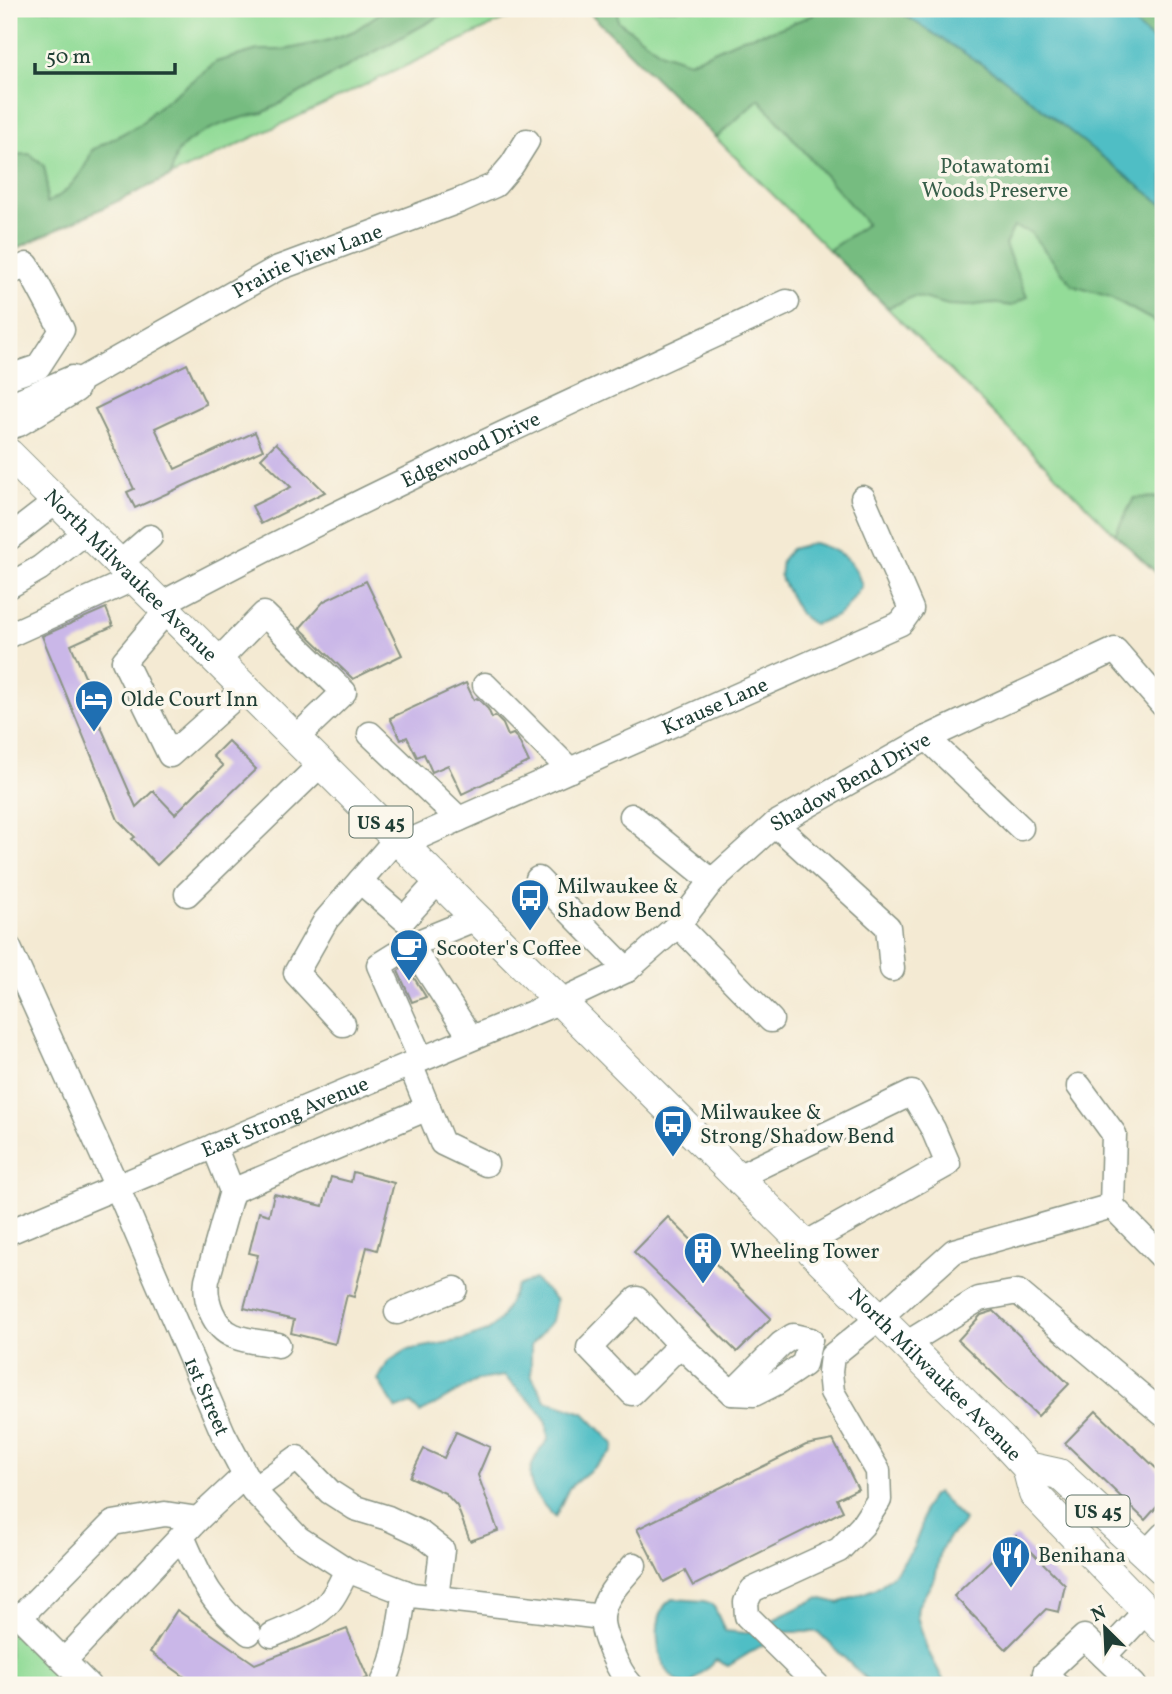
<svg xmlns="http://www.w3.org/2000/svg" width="1172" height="1694" font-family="Vollkorn,serif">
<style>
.green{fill:#93dc98;stroke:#598c66;stroke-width:2}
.forest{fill:#76bc80;stroke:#4a7c5a;stroke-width:2}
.water{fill:#50bec5;stroke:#387e7c;stroke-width:2}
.building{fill:#cab7e8}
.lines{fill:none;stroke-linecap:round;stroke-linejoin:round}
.minor-casing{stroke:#8a9484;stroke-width:27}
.major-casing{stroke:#8a9484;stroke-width:32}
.path{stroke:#8a9484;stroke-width:3.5;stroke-dasharray:2 5;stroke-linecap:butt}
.minor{stroke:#fff;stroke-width:24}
.major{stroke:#fff;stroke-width:30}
.labels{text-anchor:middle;stroke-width:7;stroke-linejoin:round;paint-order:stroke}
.shield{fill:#fbf7ec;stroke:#61756b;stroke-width:2}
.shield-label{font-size:19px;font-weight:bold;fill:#1f3d34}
.park-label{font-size:21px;fill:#365d48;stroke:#fbf7ec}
.street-label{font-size:21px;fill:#1f3d34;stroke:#fbf7ec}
.poi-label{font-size:21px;fill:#1f3d34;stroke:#fbf7ec;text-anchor:start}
</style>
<rect width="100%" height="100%" fill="#fbf7ec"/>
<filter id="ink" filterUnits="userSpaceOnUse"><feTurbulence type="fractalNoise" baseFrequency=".0143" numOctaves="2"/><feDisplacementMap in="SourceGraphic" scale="14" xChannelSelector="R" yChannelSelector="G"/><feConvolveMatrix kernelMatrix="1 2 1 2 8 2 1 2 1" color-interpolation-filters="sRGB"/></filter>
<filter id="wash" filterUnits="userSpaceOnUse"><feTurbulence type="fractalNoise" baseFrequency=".00686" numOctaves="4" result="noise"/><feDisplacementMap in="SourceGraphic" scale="28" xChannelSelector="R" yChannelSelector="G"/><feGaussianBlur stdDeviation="1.57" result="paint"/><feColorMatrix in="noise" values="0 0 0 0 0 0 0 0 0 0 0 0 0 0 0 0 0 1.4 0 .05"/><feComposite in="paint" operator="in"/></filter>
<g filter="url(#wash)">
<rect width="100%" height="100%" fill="#f4ead3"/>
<!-- green -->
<g class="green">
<polygon points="9,9 527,9 9,252"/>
<polygon points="586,9 1163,9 1163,579 1115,534"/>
<polygon points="9,1623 73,1685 9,1685"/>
</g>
<!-- forest -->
<g class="forest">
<path d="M386,9H453L263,113C237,118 199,129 180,149C174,155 173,168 171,176L9,252V155L30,154L44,166L47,181L46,203C67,195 85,171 92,150L141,124L151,113L216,62L258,50H284L326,41L354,31Z"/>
<polygon points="586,9 617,9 618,21 662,53 689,62 743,38 775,30 813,15 814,9 895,9 1002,77 1163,205 1163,326 1110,297 1073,286 1030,232 1014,227 1005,245 1027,297 1012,306 991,303 968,306 948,305 915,296 888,308 829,250 867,224 759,99 716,138"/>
<polygon points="1118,9 1163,9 1163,49"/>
<polygon points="1163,497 1163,579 1115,534 1134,498"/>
</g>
<!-- water -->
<g class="water">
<polygon points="895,9 1118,9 1163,49 1163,205 1002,77"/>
<path d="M814,543C841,551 854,559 862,586C844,610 846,616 813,624L800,614L780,577L782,560L791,549Z"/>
<path d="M534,1279L556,1300L552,1321L531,1345V1375L545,1400L584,1413L614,1444L612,1452L569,1488L555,1517C527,1490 520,1472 548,1440L547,1422L538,1409L504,1376L478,1380L420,1413L411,1404L396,1409L378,1380L388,1362L407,1350L462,1340L488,1331L500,1320L517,1286Z"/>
<path d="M937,1493L964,1520L961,1526L949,1537L941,1550L935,1578L918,1606L917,1616L927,1649L946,1685H872L818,1632H783L728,1666L716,1660L689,1685C655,1683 647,1610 673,1599L704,1601L713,1604L725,1631L746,1633L818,1598L839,1603L879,1587L896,1572L913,1548L921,1528L924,1509L932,1496Z"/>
</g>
<g id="blocks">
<!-- building -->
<g class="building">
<polygon points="187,364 206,404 155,428 175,469 255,432 263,450 135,508 127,492 134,489 95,409"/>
<polygon points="276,443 325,492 261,524 252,506 291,487 261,458"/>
<polygon points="366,581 402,655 353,679 300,628 324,601"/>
<polygon points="106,608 113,626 71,645 89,686 84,688 136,807 153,791 175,814 223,766 213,756 228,741 256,769 157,865 132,839 135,837 118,820 42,636"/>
<polygon points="466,683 474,700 477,698 488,709 492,718 495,716 503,724 508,736 513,734 518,739 529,762 462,794 448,765 432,772 424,754 417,757 407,737 401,740 390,718"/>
<polygon points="406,965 426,997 412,1002 398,971"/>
<polygon points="353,1172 394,1183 377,1250 367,1247 354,1297 347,1295 335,1344 291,1333 294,1320 244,1308 258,1255 249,1253 259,1212 269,1215 274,1194 323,1206 331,1177 351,1182"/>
<polygon points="668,1217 771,1318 737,1352 634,1252"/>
<polygon points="994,1311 1069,1384 1038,1416 958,1340 981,1315"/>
<polygon points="1096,1411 1163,1475 1163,1500 1145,1520 1065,1443"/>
<polygon points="456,1432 490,1447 478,1475 498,1531 470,1541 457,1506 445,1493 410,1477 424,1449 444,1458"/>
<polygon points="833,1440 858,1489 837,1499 843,1511 693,1586 685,1571 664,1582 637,1529 806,1445"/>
<polygon points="1016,1536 1065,1585 1059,1612 1046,1609 1006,1649 954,1596"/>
<polygon points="177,1610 255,1664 347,1629 368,1678 349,1685 196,1685 150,1652"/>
</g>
</g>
</g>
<g filter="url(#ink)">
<use href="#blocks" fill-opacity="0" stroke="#8a9484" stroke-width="2"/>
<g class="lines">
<!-- minor casing -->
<g class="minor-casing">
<g id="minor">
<polyline points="9,273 27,265 62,330 38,367 9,377"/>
<polyline points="9,405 72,378"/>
<path id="s1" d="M9,427L19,424L76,390L80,380L276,269L461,200L495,185L512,165L527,141"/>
<polyline points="9,538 57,501"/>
<polyline points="120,563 150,537"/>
<polyline points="9,586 40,568 87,531"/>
<path id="s2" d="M161,604C365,495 577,399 787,302"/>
<polyline points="167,610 124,661 170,755 245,688"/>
<polyline points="9,635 135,578"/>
<polyline points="218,661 264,614 344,692 295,739"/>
<polyline points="485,685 570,770"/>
<polyline points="370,734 459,819"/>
<polyline points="927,738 1021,828"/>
<polyline points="632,816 712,881"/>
<polyline points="775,824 888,927 892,969"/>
<path id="s3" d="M403,844L901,623L911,609L863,498"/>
<polyline points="538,879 627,970"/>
<polyline points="360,881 404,919 439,880"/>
<polyline points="187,894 321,764"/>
<polyline points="678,925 771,1020"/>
<polyline points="411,945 471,1038"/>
<path id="s4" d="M9,948L117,1187L223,1433L253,1490L298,1538L347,1570L412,1595L602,1617"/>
<polyline points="343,1024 296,973 326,920 397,838"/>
<polyline points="421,1059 379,965 411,945 477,918"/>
<polyline points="410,1064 442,1143 486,1164"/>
<polyline points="1079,1086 1114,1134 1112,1206"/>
<polyline points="214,1146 232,1191 428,1108"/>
<polyline points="738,1177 912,1093 933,1129 948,1164 805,1244"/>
<path d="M232,1191L207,1280C204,1299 213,1328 234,1336C247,1342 264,1342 278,1345"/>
<path id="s5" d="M9,1232L561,1001L627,970L678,925L712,881L775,824L927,738L1115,650L1163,705"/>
<polyline points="397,1312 455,1289"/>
<polyline points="906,1344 979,1299 1018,1292 1163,1414"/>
<polyline points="680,1345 632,1393 589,1348 637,1299 680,1345 732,1393 754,1394 776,1383 804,1364 810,1340"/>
<polyline points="732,1393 781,1344 793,1336 810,1340"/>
<polyline points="253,1490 297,1458 330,1492 355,1508 388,1518 420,1533 442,1550 436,1598"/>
<path d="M182,1536C201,1580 210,1603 249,1633"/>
<polyline points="1145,1554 1163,1535"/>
<path d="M272,1635C291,1627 316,1618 330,1601C337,1592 342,1580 347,1570"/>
<polyline points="1104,1656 1145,1612"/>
<polyline points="64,1661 198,1519"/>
<polyline points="88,1685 20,1617 113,1523 165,1514 198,1519 245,1475"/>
<path d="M382,1685C397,1658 399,1623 405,1592"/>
<path d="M631,1685C619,1673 600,1631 602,1615C605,1595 622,1579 634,1565"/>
<polyline points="817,1685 747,1616 746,1602 752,1590 839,1550 862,1526 879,1500 878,1471 832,1392 830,1372 832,1356 879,1318 954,1251 1112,1206 1163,1258"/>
<polyline points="1057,1685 1045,1673 1084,1637 1134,1685"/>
</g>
</g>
<!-- major casing -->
<g class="major-casing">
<g id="major">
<path id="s6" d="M9,454L1001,1439L1027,1467L1034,1494L1163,1628"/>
<polyline points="1027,1467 1059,1474 1163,1570"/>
</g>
</g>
<!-- path -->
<polyline class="path" points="1150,9 1163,21"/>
<!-- minor -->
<use href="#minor" class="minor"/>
<!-- major -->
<use href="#major" class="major"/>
</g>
</g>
<!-- icons -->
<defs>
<g id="hotel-pin" transform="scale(2.0125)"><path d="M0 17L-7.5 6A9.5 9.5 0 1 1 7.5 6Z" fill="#1f6fb2" stroke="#fbf7ec"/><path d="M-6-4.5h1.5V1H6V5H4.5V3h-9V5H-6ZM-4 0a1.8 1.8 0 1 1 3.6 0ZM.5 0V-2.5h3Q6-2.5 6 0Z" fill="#fff"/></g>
<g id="bus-pin" transform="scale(2.0125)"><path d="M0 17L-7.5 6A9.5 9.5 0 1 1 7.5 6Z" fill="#1f6fb2" stroke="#fbf7ec"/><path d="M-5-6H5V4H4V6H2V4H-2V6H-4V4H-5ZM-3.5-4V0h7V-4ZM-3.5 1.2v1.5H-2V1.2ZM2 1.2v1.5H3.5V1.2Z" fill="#fff"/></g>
<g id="cafe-pin" transform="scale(2.0125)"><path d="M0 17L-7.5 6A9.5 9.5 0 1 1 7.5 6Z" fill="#1f6fb2" stroke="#fbf7ec"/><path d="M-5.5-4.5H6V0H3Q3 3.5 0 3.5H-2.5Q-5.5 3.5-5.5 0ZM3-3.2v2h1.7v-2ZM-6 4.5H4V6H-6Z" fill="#fff"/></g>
<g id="building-pin" transform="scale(2.0125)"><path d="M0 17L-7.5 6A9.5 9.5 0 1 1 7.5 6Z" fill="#1f6fb2" stroke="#fbf7ec"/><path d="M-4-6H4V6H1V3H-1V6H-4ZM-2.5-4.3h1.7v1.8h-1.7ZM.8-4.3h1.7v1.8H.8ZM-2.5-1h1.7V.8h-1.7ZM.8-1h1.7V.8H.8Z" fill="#fff"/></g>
<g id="restaurant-pin" transform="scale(2.0125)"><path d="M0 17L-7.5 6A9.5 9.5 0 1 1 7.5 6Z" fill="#1f6fb2" stroke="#fbf7ec"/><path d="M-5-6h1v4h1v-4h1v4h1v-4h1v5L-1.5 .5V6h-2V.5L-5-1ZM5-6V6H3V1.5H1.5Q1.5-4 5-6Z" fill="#fff"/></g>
</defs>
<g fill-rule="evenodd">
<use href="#hotel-pin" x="94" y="699"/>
<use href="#bus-pin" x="530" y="898"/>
<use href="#cafe-pin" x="409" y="948"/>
<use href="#bus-pin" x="673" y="1124"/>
<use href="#building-pin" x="703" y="1251"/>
<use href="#restaurant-pin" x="1011" y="1555"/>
</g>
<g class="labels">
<!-- shield labels -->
<g class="shield">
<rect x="349.5" y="806.5" width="63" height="31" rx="5"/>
<rect x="1066.5" y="1495.5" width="63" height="31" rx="5"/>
</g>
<g class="shield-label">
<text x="381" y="829">US 45</text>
<text x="1098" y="1518">US 45</text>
</g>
<!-- park labels -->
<g class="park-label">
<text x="995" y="173">Potawatomi<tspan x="995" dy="24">Woods Preserve</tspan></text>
</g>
<!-- street labels -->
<g class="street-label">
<text dy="7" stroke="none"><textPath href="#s1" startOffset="345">Prairie View Lane</textPath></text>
<text dy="7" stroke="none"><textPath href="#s2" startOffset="346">Edgewood Drive</textPath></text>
<text dy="7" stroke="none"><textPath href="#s6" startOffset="172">North Milwaukee Avenue</textPath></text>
<text dy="7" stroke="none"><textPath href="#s3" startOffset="341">Krause Lane</textPath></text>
<text dy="7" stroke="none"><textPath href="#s5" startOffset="966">Shadow Bend Drive</textPath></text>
<text dy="7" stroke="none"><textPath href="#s5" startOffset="299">East Strong Avenue</textPath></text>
<text dy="7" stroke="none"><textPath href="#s6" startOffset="1306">North Milwaukee Avenue</textPath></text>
<text dy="7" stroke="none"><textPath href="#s4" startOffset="490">1st Street</textPath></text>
</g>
<!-- poi labels -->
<g class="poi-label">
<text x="121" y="706">Olde Court Inn</text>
<text x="557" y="893">Milwaukee &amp;<tspan x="557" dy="24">Shadow Bend</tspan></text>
<text x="436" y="955">Scooter's Coffee</text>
<text x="700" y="1119">Milwaukee &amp;<tspan x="700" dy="24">Strong/Shadow Bend</tspan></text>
<text x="730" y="1258">Wheeling Tower</text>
<text x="1038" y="1562">Benihana</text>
</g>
</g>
<!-- margin -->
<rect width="1172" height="1694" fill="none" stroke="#fbf7ec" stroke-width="35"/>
<!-- north arrow -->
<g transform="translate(1105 1628) rotate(336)" stroke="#fbf7ec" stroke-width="5" paint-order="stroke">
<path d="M0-5L12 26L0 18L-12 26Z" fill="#1f3d34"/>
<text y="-10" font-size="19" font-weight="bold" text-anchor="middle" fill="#1f3d34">N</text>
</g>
<!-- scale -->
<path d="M35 63v10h140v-10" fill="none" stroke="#1f3d34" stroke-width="3.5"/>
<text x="46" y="63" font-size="21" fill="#1f3d34" stroke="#fbf7ec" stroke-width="5" paint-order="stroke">50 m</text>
</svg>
